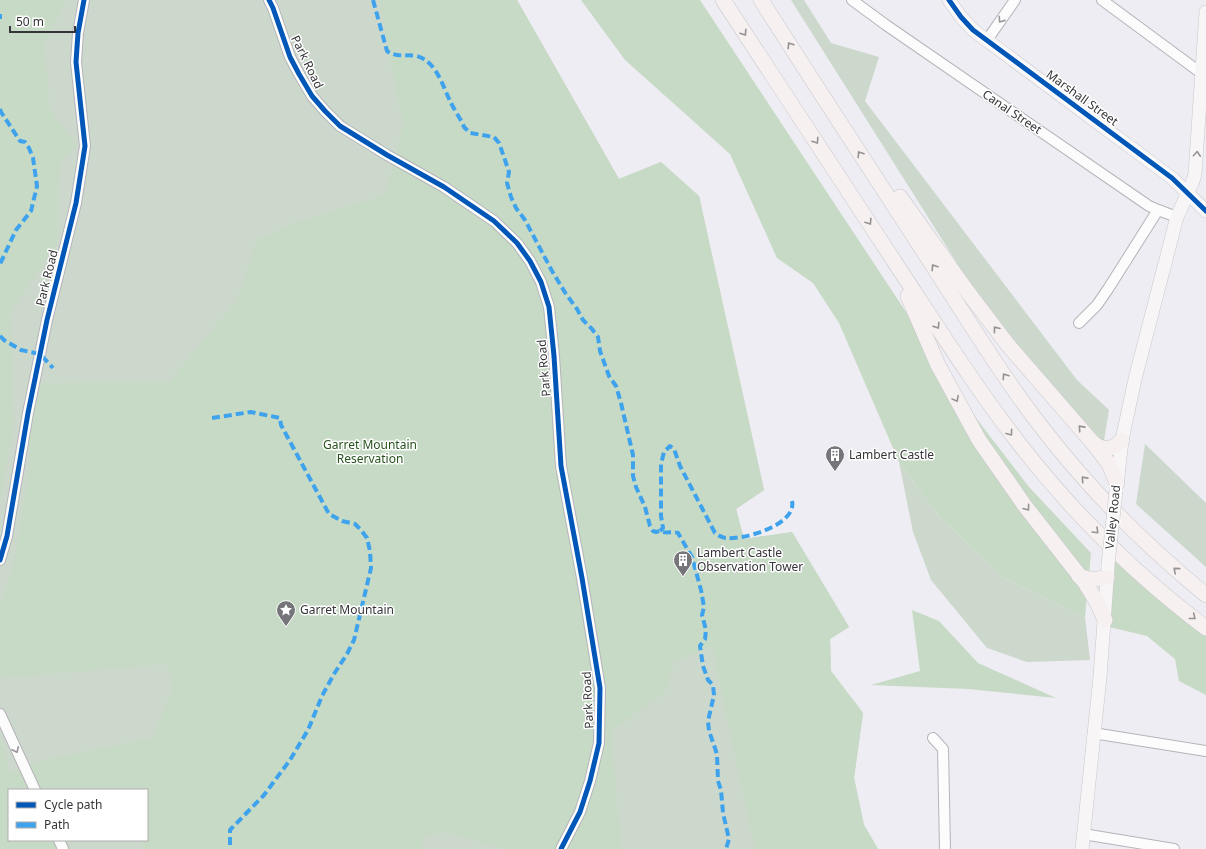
<svg xmlns="http://www.w3.org/2000/svg" width="1206" height="849" font-family="'Noto Sans',sans-serif">
<style>
.green{fill:#ccd8cc;fill-rule:evenodd}
.forest{fill:#c7dac5}
.lines{fill:none;stroke-linecap:round;stroke-linejoin:round}
.minor-casing{stroke:#b5b4b9;stroke-width:12}
.major-casing{stroke:#c8c8cb;stroke-width:14}
.highway-casing{stroke:#c8c8cb;stroke-width:16}
.minor{stroke:#fcfcfd;stroke-width:10}
.major{stroke:#f8f5f6;stroke-width:13}
.highway{stroke:#f6f0f0;stroke-width:15}
.major-bridge-casing{stroke:#c8c8cb;stroke-width:14;stroke-linecap:butt}
.major-bridge{stroke:#f8f5f6;stroke-width:13}
.quiet{stroke:#3ea3ec;stroke-width:4;stroke-dasharray:8 4;stroke-linecap:butt}
.cycleway-casing{stroke:#fff;stroke-width:8}
.cycleway{stroke:#0057b8;stroke-width:5}
.oneway{stroke:#98989a}
.oneway2{stroke:#969294}
.oneway3{stroke:#969497}
.labels{text-anchor:middle;stroke-width:3;stroke-linejoin:round;paint-order:stroke}
.street-label{font-size:12px;fill:#353438;stroke:#fff}
.park-label{font-size:12px;fill:#25521c;stroke:#fff}
.poi-label{font-size:12px;fill:#353438;stroke:#fff;text-anchor:start}
</style>
<rect width="100%" height="100%" fill="#eeedf3"/>
<!-- green -->
<g class="green">
<path d="M0,0H517L619,179L661,162L699,196L764,490L736,509L744,539L792,532L849,627L830,639L831,671L863,713L854,778L864,825L878,849H0ZM9,790H147V840H9Z"/>
<polygon points="791,0 804,0 831,43 879,57 865,101 1077,380 1109,410 1100,465 1003,336"/>
<polygon points="1145,444 1206,503 1206,567 1136,504"/>
<polygon points="899,462 939,516 1004,578 1085,617 1090,660 1027,662 987,648 931,580 913,532"/>
</g>
<!-- forest -->
<g class="forest">
<polygon points="0,0 67,0 44,46 50,110 77,146 59,162 57,244 10,312 14,425 0,500"/>
<polygon points="379,0 517,0 619,179 661,162 699,196 764,490 736,509 744,539 792,532 849,627 830,639 831,671 863,713 854,778 864,825 878,849 755,849 712,646 674,662 665,692 611,731 621,849 504,849 445,832 421,836 423,849 142,849 142,840 147,840 147,790 9,790 9,840 67,840 71,849 0,849 0,739 5,751 9,773 40,761 152,738 173,689 168,664 0,678 0,605 14,564 30,462 28,413 37,383 169,382 238,299 257,240 295,223 385,195 403,125"/>
<polygon points="581,0 700,0 976,418 1029,487 1091,553 1085,617 1004,578 939,516 899,462 839,323 813,283 777,258 730,154 625,60"/>
<polygon points="1117,561 1206,634 1206,695 1179,681 1175,659 1147,636 1105,626 1109,562"/>
<polygon points="912,610 939,621 978,663 1056,698 968,689 871,685 920,671"/>
</g>
<g class="lines">
<!-- minor casing -->
<g class="minor-casing">
<g id="minor">
<polyline points="269,0 273,8 290,57 299,74 312,96 325,111 340,126 387,155 444,187 494,221 517,243 530,261 541,282 549,307 554,356 561,466 582,578 600,688 599,743 590,781 580,812 561,849"/>
<polyline points="852,0 886,25 1149,206 1158,210 1177,217"/>
<polyline points="1102,0 1201,73"/>
<polyline points="987,40 1015,0"/>
<polyline points="1079,323 1097,305 1108,289 1158,210"/>
<polyline points="0,560 7,536 28,413 47,320 76,203 85,146 76,62 78,33 84,0"/>
<polyline points="0,714 35,790"/>
<polyline points="1093,733 1206,751"/>
<polyline points="933,738 943,749 945,849"/>
<polyline points="1083,834 1174,849"/>
<polyline points="59,840 63,849"/>
</g>
</g>
<!-- major casing -->
<g class="major-casing">
<g id="major">
<polyline points="949,0 961,17 973,30 1172,178 1206,211"/>
<polyline points="1117,485 1122,440 1135,379 1177,217 1193,181 1195,174 1206,12"/>
<polyline points="1082,849 1100,677 1108,567"/>
</g>
</g>
<!-- highway casing -->
<g class="highway-casing">
<g id="highway">
<path d="M723,0C780,87 837,174 894,261C935,323 975,387 1021,446C1074,514 1137,576 1206,628"/>
<path d="M761,0C813,82 867,164 920,246C960,307 998,371 1043,429C1091,491 1146,546 1206,595"/>
<path d="M900,197L967,291L1008,345L1093,443C1104,451 1113,450 1122,440"/>
<polyline points="908,296 938,365 979,440 1025,506 1086,584 1097,602 1105,620"/>
<polyline points="1093,443 1109,464 1117,483"/>
<path d="M1079,576C1090,580 1096,580 1107,577"/>
</g>
</g>
<!-- minor -->
<use href="#minor" class="minor"/>
<!-- major -->
<use href="#major" class="major"/>
<!-- highway -->
<use href="#highway" class="highway"/>
<!-- major-bridge casing -->
<g class="major-bridge-casing">
<polyline id="major-bridge" points="1108,565 1116,491"/>
</g>
<!-- major-bridge -->
<use href="#major-bridge" class="major-bridge"/>
<!-- quiet -->
<g class="quiet">
<path d="M373,0L387,51C397,58 405,54 417,56C437,62 443,87 451,103C455,111 462,121 464,127L470,133L494,137L499,143L505,160L509,172L507,183L511,197L516,208L525,220L552,271L566,294L577,309L583,320L592,329L598,337L600,351L609,376L616,386L621,403L633,455V476L636,487L645,507L650,526L653,531L656,532L660,531C665,534 672,531 678,533L692,557L701,590L704,607L702,615L706,630L705,639L700,646L703,666L708,680L713,685L714,695L708,721L709,731L717,754L718,781L721,790L723,813L729,839L726,849"/>
<polyline points="0,14 0,19"/>
<polyline points="0,109 1,112 20,141 25,142 29,148 33,158 37,186 31,211 16,230 0,264"/>
<polyline points="0,336 4,340 21,350 40,354 53,368"/>
<polyline points="212,418 251,412 280,418 281,425 329,514 342,521 355,524 361,530 367,538 370,551 371,568 354,640 347,654 334,674 322,696 308,730 290,760 264,795 230,830 230,849"/>
<path d="M660,531L663,528L661,516V464L664,452L670,446L674,449L680,466L715,533C718,535 722,538 726,538C744,540 797,525 792,501"/>
</g>
<!-- cycleway casing -->
<g class="cycleway-casing">
<g id="cycleway">
<polyline points="269,0 273,8 290,57 299,74 312,96 325,111 340,126 387,155 444,187 494,221 517,243 530,261 541,282 549,307 554,356 561,466 582,578 600,688 599,743 590,781 580,812 561,849"/>
<polyline points="949,0 961,17 973,30 1172,178 1206,211"/>
<polyline points="0,560 7,536 28,413 47,320 76,203 85,146 76,62 78,33 84,0"/>
</g>
</g>
<!-- cycleway -->
<use href="#cycleway" class="cycleway"/>
</g>
<!-- one-way arrows -->
<defs><path id="oneway-chevron" d="M-2-3.5L2.5 0L-2 3.5" fill="none" stroke-width="1.6" stroke-linecap="round" stroke-linejoin="round"/></defs>
<g class="oneway">
<use href="#oneway-chevron" transform="translate(1001 20) rotate(125)"/>
<use href="#oneway-chevron" transform="translate(16 750) rotate(65)"/>
</g>
<g class="oneway2">
<use href="#oneway-chevron" transform="translate(744 33) rotate(57)"/>
<use href="#oneway-chevron" transform="translate(790 45) rotate(-123)"/>
<use href="#oneway-chevron" transform="translate(816 141) rotate(57)"/>
<use href="#oneway-chevron" transform="translate(860 154) rotate(-123)"/>
<use href="#oneway-chevron" transform="translate(869 222) rotate(57)"/>
<use href="#oneway-chevron" transform="translate(934 267) rotate(-123)"/>
<use href="#oneway-chevron" transform="translate(937 326) rotate(57)"/>
<use href="#oneway-chevron" transform="translate(996 329) rotate(-128)"/>
<use href="#oneway-chevron" transform="translate(1005 376) rotate(-124)"/>
<use href="#oneway-chevron" transform="translate(956 399) rotate(62)"/>
<use href="#oneway-chevron" transform="translate(1081 428) rotate(-132)"/>
<use href="#oneway-chevron" transform="translate(1010 433) rotate(53)"/>
<use href="#oneway-chevron" transform="translate(1084 479) rotate(-132)"/>
<use href="#oneway-chevron" transform="translate(1027 508) rotate(53)"/>
<use href="#oneway-chevron" transform="translate(1096 531) rotate(45)"/>
<use href="#oneway-chevron" transform="translate(1176 570) rotate(-139)"/>
<use href="#oneway-chevron" transform="translate(1193 617) rotate(39)"/>
</g>
<use class="oneway3" href="#oneway-chevron" transform="translate(1197 154) rotate(-86)"/>
<!-- icons -->
<defs>
<g id="building-pin" transform="scale(1)"><path d="M0 17L-7.5 6A9.5 9.5 0 1 1 7.5 6Z" fill="#767579" stroke="#fff"/><path d="M-4-6H4V6H1V3H-1V6H-4ZM-2.5-4.3h1.7v1.8h-1.7ZM.8-4.3h1.7v1.8H.8ZM-2.5-1h1.7V.8h-1.7ZM.8-1h1.7V.8H.8Z" fill="#fff"/></g>
<g id="sight-pin" transform="scale(1)"><path d="M0 17L-7.5 6A9.5 9.5 0 1 1 7.5 6Z" fill="#767579" stroke="#fff"/><path d="M0-6L1.8-2.2L6-1.7L2.9 1.2L3.7 5.4L0 3.3L-3.7 5.4L-2.9 1.2L-6-1.7L-1.8-2.2Z" fill="#fff"/></g>
</defs>
<g fill-rule="evenodd">
<use href="#building-pin" x="835" y="455"/>
<use href="#building-pin" x="683" y="560"/>
<use href="#sight-pin" x="286" y="610"/>
</g>
<g class="labels">
<!-- street labels -->
<g class="street-label">
<text transform="translate(307 62) rotate(64)" y="4">Park Road</text>
<text transform="translate(1082 98) rotate(36)" y="4">Marshall Street</text>
<text transform="translate(1012 112) rotate(34)" y="4">Canal Street</text>
<text transform="translate(47 278) rotate(-76)" y="4">Park Road</text>
<text transform="translate(544 368) rotate(-95)" y="4">Park Road</text>
<text transform="translate(1113 517) rotate(-84)" y="4">Valley Road</text>
<text transform="translate(588 700) rotate(-93)" y="4">Park Road</text>
</g>
<!-- park labels -->
<g class="park-label">
<text x="370" y="449">Garret Mountain<tspan x="370" dy="14">Reservation</tspan></text>
</g>
<!-- poi labels -->
<g class="poi-label">
<text x="849" y="459">Lambert Castle</text>
<text x="697" y="557">Lambert Castle<tspan x="697" dy="14">Observation Tower</tspan></text>
<text x="300" y="614">Garret Mountain</text>
</g>
</g>
<!-- legend -->
<rect x="8" y="789" width="140" height="52" fill="#ffffff" stroke="#aeaeaf"/>
<rect x="16" y="802" width="20" height="6" fill="#0057b8" stroke="#aeaeaf"/>
<text x="44" y="809" font-size="12" fill="#353438">Cycle path</text>
<rect x="16" y="822" width="20" height="6" fill="#3ea3ec" stroke="#aeaeaf"/>
<text x="44" y="829" font-size="12" fill="#353438">Path</text>
<!-- scale -->
<path d="M10 26v6h65v-6" fill="none" stroke="#353438" stroke-width="2"/>
<text x="16" y="26" font-size="12" fill="#353438" stroke="#ffffff" stroke-width="3" paint-order="stroke">50 m</text>
</svg>
